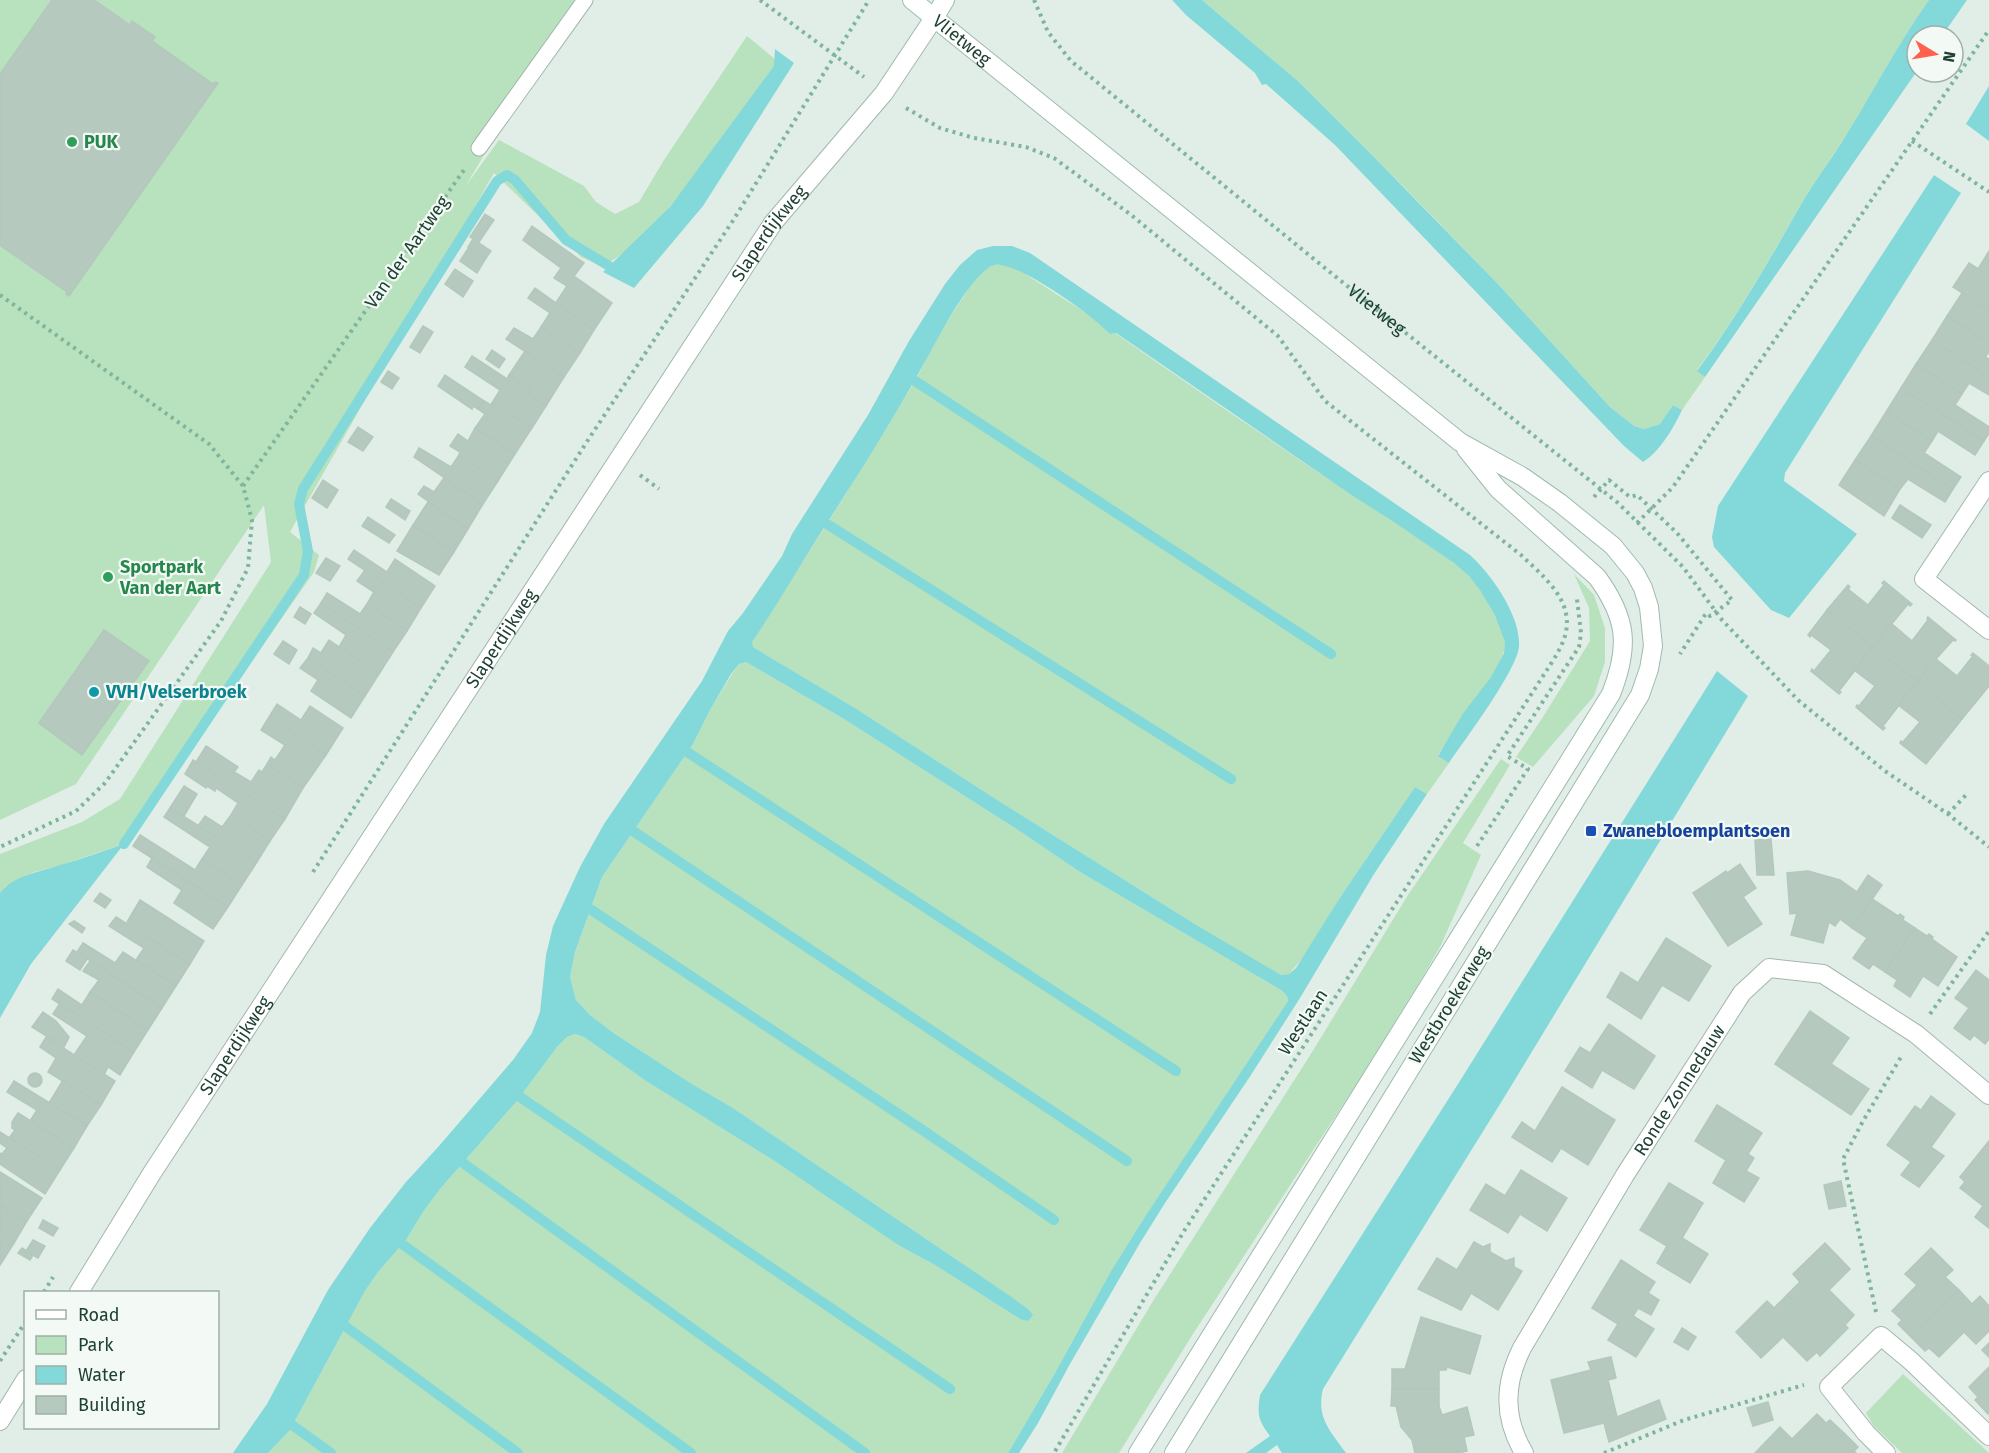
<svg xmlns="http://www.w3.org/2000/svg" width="1989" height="1453" font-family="'Fira Sans',sans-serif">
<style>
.green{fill:#b8e1bd}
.water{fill:#83d8d9}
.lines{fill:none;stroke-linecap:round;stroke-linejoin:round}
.stream{stroke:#83d8d9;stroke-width:10}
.building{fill:#b6c9bf;stroke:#b3c8bc;stroke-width:1.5}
.lane-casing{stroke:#a3b7ad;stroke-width:17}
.street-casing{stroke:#a3b7ad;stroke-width:20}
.secondary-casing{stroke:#9ebbad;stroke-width:20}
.path{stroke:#7eb59c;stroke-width:4;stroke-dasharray:3 4.5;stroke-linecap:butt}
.lane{stroke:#fff;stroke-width:15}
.street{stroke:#fff;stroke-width:18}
.secondary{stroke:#fff;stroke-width:18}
.leisure-dot{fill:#2e9e5b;stroke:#f3faf5;stroke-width:2}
.culture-dot{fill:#0f9aa8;stroke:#f3faf5;stroke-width:2}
.transit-dot{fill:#1a4fb4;stroke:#f3faf5;stroke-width:2}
.labels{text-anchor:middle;stroke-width:4.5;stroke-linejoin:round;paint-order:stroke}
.street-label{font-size:18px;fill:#1f4133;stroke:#f3faf5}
.leisure-label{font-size:18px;font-weight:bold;fill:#27864d;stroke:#f3faf5;text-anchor:start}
.culture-label{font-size:18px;font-weight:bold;fill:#0d838f;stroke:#f3faf5;text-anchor:start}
.transit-label{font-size:18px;font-weight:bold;fill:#164399;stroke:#f3faf5;text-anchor:start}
</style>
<rect width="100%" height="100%" fill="#e1eee7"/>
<!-- green -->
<g class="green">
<polygon points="0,0 576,0 465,187 499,140 584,186 596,202 615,214 639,202 664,160 747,36 782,65 658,222 632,247 603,267 581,257 494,173 290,532 319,555 314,572 124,844 58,866 34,872 5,887 0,893 0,854 82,822 120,799 271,562 264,505 76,784 0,820"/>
<path d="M1202,0H1929C1899,42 1875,88 1848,132C1834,155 1817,177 1803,201C1770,258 1737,317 1697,370L1705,377L1682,410L1673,405L1660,424L1644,429L1634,426L1610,407L1498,284L1409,192L1299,82Z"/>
<path d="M995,265H1007L1025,274L1100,322L1110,334L1115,333C1192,387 1270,440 1349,493C1389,519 1433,543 1469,576C1482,588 1504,625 1505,643C1507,664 1452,735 1438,755L1449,763L1427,794L1415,787L1341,896L1306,954L1289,974L1281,975L1258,963L1198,926L991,796L855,708L753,647L751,642L841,502L915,381L940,333L971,285L984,270Z"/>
<polygon points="1574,574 1594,595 1605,628 1605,662 1594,696 1533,767 1516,757 1541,720 1590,641 1589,608"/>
<polygon points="746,662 844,719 1018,830 1080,872 1281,990 1287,996 1288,1001 1146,1215 1111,1271 1055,1373 1008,1453 268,1453 290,1430 365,1291 378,1272 406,1240 423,1212 440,1189 516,1102 557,1047 567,1037 575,1034 584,1037 646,1081 773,1160 898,1245 935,1265 1020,1319 1000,1289 733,1108 692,1084 615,1034 590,1015 576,1000 570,977 575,952 602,877 693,744 710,710 732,674 739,664"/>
<polygon points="1501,759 1510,765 1463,843 1481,855 1441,945 1422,978 1357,1083 1191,1337 1119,1453 1062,1453 1153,1301 1309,1057 1408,895"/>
<polygon points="1903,1374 1989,1453 1902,1453 1873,1425 1866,1413"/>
</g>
<!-- water -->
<g class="water">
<path d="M1172,0H1202L1299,82L1374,157L1498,284L1610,407L1634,426L1644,429L1660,424L1673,405L1682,410C1673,429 1660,451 1643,462L1624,446L1335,145L1266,84L1262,85L1255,73L1186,15Z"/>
<path d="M1929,0H1967L1942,36H1917V71L1705,377L1697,371C1737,317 1770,259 1803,201C1817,177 1834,156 1848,132C1875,88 1899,42 1929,0Z"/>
<polygon points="775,49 794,63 703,206 634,288 603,272 670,207 774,66"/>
<polygon points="1989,86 1989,141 1966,124"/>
<polygon points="1934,175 1961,193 1785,473 1784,481 1857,534 1789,618 1771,610 1714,547 1712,537 1718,506"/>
<path d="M993,246H1012L1030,253L1470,555C1491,574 1521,616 1519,646C1518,669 1464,741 1449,763L1438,756L1462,715L1491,677L1504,653L1505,642L1495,615L1480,590L1470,577L1454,563L1394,522L1350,494L1116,333L1110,334C1095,317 1017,261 995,265C974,270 942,331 931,351C897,413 859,474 820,534C797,570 776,607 752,642L753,647L855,708L991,796L1198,926L1281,975L1289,974L1296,968L1341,896L1415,787L1427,794L1374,874L1300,998L1249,1078L1165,1203L1140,1243L1070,1364L1038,1423L1019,1453H1008L1055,1373L1111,1271L1146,1215L1288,1001L1287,996L1281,990L1080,872L1018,830L844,719L746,662L739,664L731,674L710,710L693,744L602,877L575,952L570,977L576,1000L590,1015L615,1034L692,1084L733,1108L1000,1289L1028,1309L1033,1315L1028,1321L1020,1319L935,1265L898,1245L773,1160L646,1081L584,1037L575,1034L567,1037L557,1047L516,1102L440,1189L423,1212L406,1240L378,1272L365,1291L290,1430L268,1453H233L267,1404L328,1290L370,1228L406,1182L439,1146L513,1060L532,1033L540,1012L546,955L553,926L580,867L604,824L702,681L728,631L743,613L782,556L792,534L868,415L909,341L945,284L960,265L977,250Z"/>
<path d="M1717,671L1748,696L1505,1096L1323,1389C1316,1417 1330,1431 1346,1453H1282L1277,1445L1266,1453H1246L1270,1436C1258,1420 1257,1415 1260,1395L1458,1084Z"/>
<path d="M124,844L31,964L0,1018V893C14,875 40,872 60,865C82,859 103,851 124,844Z"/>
</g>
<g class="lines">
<!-- stream -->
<g class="stream">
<polyline points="915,381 1331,654"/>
<polyline points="827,524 1231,779"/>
<polyline points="687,752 1176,1071"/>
<polyline points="633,831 1127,1161"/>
<polyline points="124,844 304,575 308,551 299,504 303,489 497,181 507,175 515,180 566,240 609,266"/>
<polyline points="590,909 921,1129 1054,1220"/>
<polyline points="520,1097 950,1389"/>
<polyline points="463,1163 865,1453"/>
<polyline points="402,1244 691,1453"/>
<polyline points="345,1326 518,1453"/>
<polyline points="292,1425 331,1453"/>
</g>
</g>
<!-- building -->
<g class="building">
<polygon points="52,0 94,0 130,25 132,21 155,37 152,41 213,84 215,82 218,83 69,296 66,294 67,292 0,245 0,74"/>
<polygon points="485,214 494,220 479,242 470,237"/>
<polygon points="532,226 584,263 574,276 612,303 594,330 555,304 567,286 554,278 561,268 523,240"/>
<polygon points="473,239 491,251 486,258 468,247"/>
<polygon points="469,247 486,258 477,273 460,261"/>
<polygon points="1989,251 1989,276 1978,269"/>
<polygon points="1969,263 1989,276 1989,310 1953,287"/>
<polygon points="455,269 473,281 463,297 445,284"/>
<polygon points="535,288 594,330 580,353 541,327 550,313 528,298"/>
<polygon points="1962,293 1989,310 1989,343 1947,316"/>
<polygon points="1947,316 1989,343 1989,352 1985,357 1989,359 1989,377 1932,340"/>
<polygon points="423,326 433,332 420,353 410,347"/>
<polygon points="541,327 580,353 564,377 506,339 514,328 533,339"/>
<polygon points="1932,340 1989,377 1989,395 1969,383 1962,394 1916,364"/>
<polygon points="492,350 505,359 499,368 486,359"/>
<polygon points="525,351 564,377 546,406 527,394 530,389 509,375"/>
<polygon points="472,356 507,379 509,375 530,389 527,394 546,406 532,428 492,403 500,390 465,367"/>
<polygon points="1916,364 1962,394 1955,405 1989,427 1989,433 1984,441 1901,388"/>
<polygon points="388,371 399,378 392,389 381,382"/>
<polygon points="445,375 484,401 478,409 473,406 472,409 438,386"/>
<polygon points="1901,388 1984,441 1975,455 1938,431 1932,441 1886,412"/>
<polygon points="484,401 491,405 492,403 532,428 515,454 475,428 485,414 478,409"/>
<polygon points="1886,412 1932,441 1924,453 1961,477 1953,489 1871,436"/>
<polygon points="358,427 373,437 363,451 348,442"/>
<polygon points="475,428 515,454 498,481 459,455 460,452 450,446 458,434 468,441"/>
<polygon points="1871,436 1953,489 1945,502 1908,479 1900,489 1855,460"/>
<polygon points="419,448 451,467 459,455 498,481 483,504 414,457"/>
<polygon points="1855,460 1900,489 1884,516 1839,485"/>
<polygon points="444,478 483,504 468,529 418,494 424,486 434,492"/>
<polygon points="323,480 338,490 327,508 312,498"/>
<polygon points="391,499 410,511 405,520 386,507"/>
<polygon points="428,502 468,529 454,552 413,525"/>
<polygon points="1900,505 1931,525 1922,538 1892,518"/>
<polygon points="368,517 395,535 389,543 362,526"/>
<polygon points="413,525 454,552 439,575 397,551"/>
<polygon points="354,550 387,572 395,559 435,586 421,608 348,559"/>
<polygon points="326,558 340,566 330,581 316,573"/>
<polygon points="365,570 421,608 407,631 367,604 374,592 357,581"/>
<polygon points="1884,581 1912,604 1910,606 1908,604 1873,647 1827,610 1848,585 1850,587 1848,589 1868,605 1884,585 1882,583"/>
<polygon points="327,593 360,614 367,604 407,631 393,652 321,603"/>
<polygon points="321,603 393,652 379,674 339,647 346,635 314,613"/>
<polygon points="300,607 311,614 305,624 294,617"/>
<polygon points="1827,610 1873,647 1839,691 1841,692 1839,694 1811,671 1812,669 1814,671 1831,650 1811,635 1810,637 1808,635"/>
<polygon points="1928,617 1956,640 1955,641 1953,640 1936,659 1917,682 1873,647 1891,623 1912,641 1928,620 1927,619"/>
<polygon points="104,630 149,661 82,755 39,723"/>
<polygon points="329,640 379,674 365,696 308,658 313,648 321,653"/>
<polygon points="283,641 297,650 289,664 274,654"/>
<polygon points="1873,647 1917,682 1883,726 1885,728 1883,730 1856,707 1857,705 1859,706 1875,686 1854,670"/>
<polygon points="1973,653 1989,666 1989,686 1962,719 1917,682 1936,659 1957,676 1973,656 1971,655"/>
<polygon points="308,658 365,696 351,718 311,691 318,680 300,668"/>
<polygon points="1917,682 1962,719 1926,764 1900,743 1901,741 1903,742 1920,722 1898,705"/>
<polygon points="277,704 301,720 310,706 343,728 326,755 269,717"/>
<polygon points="269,717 326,755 303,788 267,764 271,757 275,760 285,745 261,730"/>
<polygon points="206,746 238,767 234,772 251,782 259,770 262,772 267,764 303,788 285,819 196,762"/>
<polygon points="193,760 285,819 270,841 231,815 238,803 216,788 215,791 207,786 206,788 185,774"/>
<polygon points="184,786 197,794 184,816 170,808"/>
<polygon points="170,808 257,862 242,885 202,859 210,847 164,817"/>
<polygon points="231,815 270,841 257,862 198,826 205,816 222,827"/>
<polygon points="140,835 195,870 202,859 242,885 228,907 133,846"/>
<polygon points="1771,839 1774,875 1757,875 1755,840"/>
<polygon points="152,858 228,907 213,929 174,903 182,890 147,867"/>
<polygon points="1740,864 1756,888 1743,897 1762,924 1728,946 1693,893 1726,871 1727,873"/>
<polygon points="1808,871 1840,880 1857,892 1868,875 1882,885 1852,928 1840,919 1835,926 1829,922 1823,943 1791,935 1797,913 1790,914 1787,873"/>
<polygon points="100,893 111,900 105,908 94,901"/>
<polygon points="1872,899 1898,916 1900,914 1904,917 1903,920 1915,928 1885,972 1873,964 1869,969 1853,958 1867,938 1852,928"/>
<polygon points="140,900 204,941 190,964 127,922"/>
<polygon points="116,917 190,964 176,986 136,960 144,948 109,926"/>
<polygon points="74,921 85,928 82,933 69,924"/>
<polygon points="1915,928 1927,936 1929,934 1933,937 1932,939 1957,957 1938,986 1923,976 1910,997 1894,986 1897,980 1885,972"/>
<polygon points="1666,938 1711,966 1689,1001 1662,985 1641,1019 1607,997 1621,972 1638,983"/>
<polygon points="83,943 115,963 123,952 176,986 162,1008 77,952"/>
<polygon points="73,950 87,959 80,970 66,961"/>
<polygon points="90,961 162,1008 148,1030 90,992 99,980 83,971"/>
<polygon points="1976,970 1989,980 1989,1039 1985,1044 1974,1035 1970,1040 1954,1028 1969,1008 1955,998"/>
<polygon points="58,989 82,1005 90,992 148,1030 134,1052 52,999"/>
<polygon points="60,1003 134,1052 120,1075 108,1067 104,1075 74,1055 87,1036 53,1014"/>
<polygon points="1810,1011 1849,1038 1831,1064 1869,1089 1851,1115 1775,1064"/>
<polygon points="43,1012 56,1021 69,1037 64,1047 32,1027"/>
<polygon points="1609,1024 1655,1056 1634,1089 1602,1070 1592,1088 1565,1071 1580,1047 1590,1053"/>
<polygon points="46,1037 115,1081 101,1105 48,1072 56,1058 40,1047"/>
<circle cx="35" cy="1080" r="7"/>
<polygon points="63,1080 101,1105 87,1126 49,1103"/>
<polygon points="14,1081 87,1126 74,1148 30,1121 37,1110 7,1092"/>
<polygon points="1562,1087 1615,1120 1588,1165 1561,1148 1552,1162 1512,1137 1522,1122 1535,1131"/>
<polygon points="1931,1096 1955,1114 1931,1147 1944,1156 1919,1187 1901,1175 1911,1162 1887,1145 1915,1106 1921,1110"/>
<polygon points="1717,1105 1762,1133 1748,1154 1754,1158 1746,1171 1759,1178 1744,1202 1713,1183 1726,1160 1695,1141"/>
<polygon points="18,1113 74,1148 60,1170 9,1138 15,1130 12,1128 12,1122"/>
<polygon points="0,1132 60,1170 45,1194 0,1164 0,1153 2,1154 7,1148 0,1143"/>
<polygon points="1989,1141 1989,1228 1975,1217 1983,1206 1960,1188 1965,1182 1960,1177"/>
<polygon points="1521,1170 1567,1198 1547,1231 1520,1214 1508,1233 1470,1210 1486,1184 1505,1196"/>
<polygon points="0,1172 42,1198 27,1221 0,1204"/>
<polygon points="1841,1181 1846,1206 1829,1209 1824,1185"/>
<polygon points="1669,1183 1703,1203 1682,1238 1708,1254 1690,1283 1657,1263 1667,1246 1640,1230"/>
<polygon points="0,1204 27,1221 14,1243 0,1235"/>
<polygon points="43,1220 58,1228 53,1236 39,1228"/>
<polygon points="0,1235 14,1243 0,1265"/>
<polygon points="33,1240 45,1246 38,1258 26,1251"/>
<polygon points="1474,1242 1483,1247 1490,1244 1490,1252 1506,1261 1514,1258 1514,1267 1522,1271 1498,1310 1471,1293 1461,1310 1418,1289 1437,1258 1457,1270"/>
<polygon points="1825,1243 1850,1269 1829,1290 1854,1315 1845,1325 1848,1328 1834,1342 1787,1295 1800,1282 1793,1274"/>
<polygon points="22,1248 33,1255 30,1260 18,1253"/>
<polygon points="1931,1248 1953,1270 1945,1277 1959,1290 1912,1338 1898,1324 1902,1320 1892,1311 1917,1285 1905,1274"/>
<polygon points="1621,1260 1655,1282 1648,1293 1659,1300 1651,1315 1638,1308 1633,1316 1654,1329 1636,1357 1608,1340 1618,1324 1592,1308"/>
<polygon points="1959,1290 1972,1304 1980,1296 1989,1306 1989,1331 1976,1344 1964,1332 1939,1357 1929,1348 1925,1351 1912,1338"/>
<polygon points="1787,1295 1834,1342 1820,1356 1817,1352 1807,1361 1783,1337 1761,1358 1736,1332 1767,1301 1774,1308"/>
<polygon points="1421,1317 1481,1336 1470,1374 1447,1367 1446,1370 1439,1370 1439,1389 1392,1389 1392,1369 1405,1369"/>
<polygon points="1682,1328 1696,1337 1688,1350 1674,1342"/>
<polygon points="1989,1343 1989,1357 1982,1350"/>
<polygon points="1611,1357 1616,1378 1608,1380 1617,1417 1659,1400 1666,1419 1609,1442 1604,1423 1564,1433 1551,1380 1591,1370 1588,1362"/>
<polygon points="1989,1367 1989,1413 1988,1414 1975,1400 1978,1397 1969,1387"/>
<polygon points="1392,1389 1439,1389 1439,1406 1442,1415 1467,1407 1474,1435 1464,1437 1467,1451 1459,1453 1415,1453 1412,1440 1401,1427 1396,1406 1391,1406"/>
<polygon points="1768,1402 1773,1420 1753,1426 1747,1408"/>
<polygon points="1817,1414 1826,1423 1830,1420 1844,1433 1824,1453 1755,1453 1780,1427 1792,1439"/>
<polygon points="1844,1433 1858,1447 1854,1451 1856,1453 1824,1453"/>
</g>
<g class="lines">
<!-- lane casing -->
<g class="lane-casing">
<polyline id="lane" points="479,148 585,0"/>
</g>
<!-- street casing -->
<g class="street-casing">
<g id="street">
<polyline points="1989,481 1924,579 1989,630"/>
<path id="s2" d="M79,1292L152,1173L773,223L884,93L934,18"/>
<polyline points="0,1421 26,1379"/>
<path id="s3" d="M1524,1453C1503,1417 1504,1384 1522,1348L1625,1175L1742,993L1769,968L1823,974L1916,1034L1989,1095"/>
<polyline points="1886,1453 1866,1433 1829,1387 1881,1336 1911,1361 1989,1436"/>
</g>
</g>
<!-- secondary casing -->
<g class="secondary-casing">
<g id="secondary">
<path id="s4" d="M912,0L1460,442L1523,477L1560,503L1613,546L1635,573L1643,588L1649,607L1653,646L1649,669L1640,695L1174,1453"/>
<polyline points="934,18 945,0"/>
<path d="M1138,1453L1611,694C1630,646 1627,618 1597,577L1498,489L1466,449"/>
</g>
</g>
<!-- path -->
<g class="path">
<polyline points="760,0 864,77"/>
<path id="s1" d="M1034,0L1048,32L1071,61L1336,277L1618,503L1683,567L1722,620L1798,700L1885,771L1948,814L1989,847"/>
<path d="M906,108L940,128L974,138L1026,147L1054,158L1130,214L1278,336L1325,401L1521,555C1544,577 1575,601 1565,636C1561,649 1552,662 1545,673L1184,1231L1054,1453"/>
<polyline points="1912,141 1989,192"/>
<polyline points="0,295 209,444 243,486 252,520 248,568 221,621 105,783 76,811 0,847"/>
<polyline points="640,475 659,489"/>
<polyline points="243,486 466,167"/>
<polyline points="1594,497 1609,480 1630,497 1637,495 1677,533 1732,600 1710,616 1707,613 1705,615 1680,654"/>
<polyline points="1637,523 1673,487 1989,30"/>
<polyline points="1948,814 1966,795"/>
<polyline points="1477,846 1528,769 1507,756 1579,647 1581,633 1577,599"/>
<polyline points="313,872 588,440 734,219 869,0"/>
<polyline points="1930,1014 1989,931"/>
<polyline points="44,1292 53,1277"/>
<polyline points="1876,1312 1843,1159 1863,1121 1901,1057"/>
<polyline points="0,1361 26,1321"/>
<polyline points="1604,1453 1684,1420 1804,1385"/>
</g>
<!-- lane -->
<use href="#lane" class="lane"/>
<!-- street -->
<use href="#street" class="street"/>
<!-- secondary -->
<use href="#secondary" class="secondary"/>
</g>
<!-- markers -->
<g class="leisure-dot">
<circle cx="72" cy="142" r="6"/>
<circle cx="108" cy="577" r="6"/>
</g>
<circle class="culture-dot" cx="94" cy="692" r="6"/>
<rect class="transit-dot" x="1585" y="825" width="12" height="12" rx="3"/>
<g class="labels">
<!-- street labels -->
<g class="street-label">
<text dy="6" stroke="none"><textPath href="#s4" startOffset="64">Vlietweg</textPath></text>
<text dy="6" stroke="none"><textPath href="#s2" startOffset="1264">Slaperdijkweg</textPath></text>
<text transform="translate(407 252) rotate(-55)" y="6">Van der Aartweg</text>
<text dy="6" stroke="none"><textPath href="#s1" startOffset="466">Vlietweg</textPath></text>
<text dy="6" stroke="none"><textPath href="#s2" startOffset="778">Slaperdijkweg</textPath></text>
<text transform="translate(1449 1005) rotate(-58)" y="6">Westbroekerweg</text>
<text transform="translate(1303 1022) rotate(-57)" y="6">Westlaan</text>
<text dy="6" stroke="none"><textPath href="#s2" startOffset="292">Slaperdijkweg</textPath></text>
<text dy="6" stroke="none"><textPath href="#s3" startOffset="412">Ronde Zonnedauw</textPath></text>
</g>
<!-- leisure labels -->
<g class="leisure-label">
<text x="84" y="148">PUK</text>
<text x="120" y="573">Sportpark<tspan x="120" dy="21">Van der Aart</tspan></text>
</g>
<!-- culture labels -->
<g class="culture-label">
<text x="106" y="698">VVH/Velserbroek</text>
</g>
<!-- transit labels -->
<g class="transit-label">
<text x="1603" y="837">Zwanebloemplantsoen</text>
</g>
</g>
<!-- legend -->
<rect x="24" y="1291" width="195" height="138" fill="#f3faf5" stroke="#9eb0a7" stroke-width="1.5"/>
<rect x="36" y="1310" width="30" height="9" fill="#ffffff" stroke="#9eb0a7" stroke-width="1.5"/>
<text x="78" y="1321" font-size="18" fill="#1f4133">Road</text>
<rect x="36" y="1336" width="30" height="18" fill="#b8e1bd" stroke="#9eb0a7" stroke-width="1.5"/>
<text x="78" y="1351" font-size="18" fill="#1f4133">Park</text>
<rect x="36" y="1366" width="30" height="18" fill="#83d8d9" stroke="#9eb0a7" stroke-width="1.5"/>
<text x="78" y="1381" font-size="18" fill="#1f4133">Water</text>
<rect x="36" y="1396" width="30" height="18" fill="#b6c9bf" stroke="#9eb0a7" stroke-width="1.5"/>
<text x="78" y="1411" font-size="18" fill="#1f4133">Building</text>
<!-- north arrow -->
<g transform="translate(1935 54) rotate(101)"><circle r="28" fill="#f3faf5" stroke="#9eb0a7" stroke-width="1.5"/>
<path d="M0-4.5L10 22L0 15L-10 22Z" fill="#ff614e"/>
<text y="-9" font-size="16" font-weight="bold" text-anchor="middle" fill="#1f4133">N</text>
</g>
</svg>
